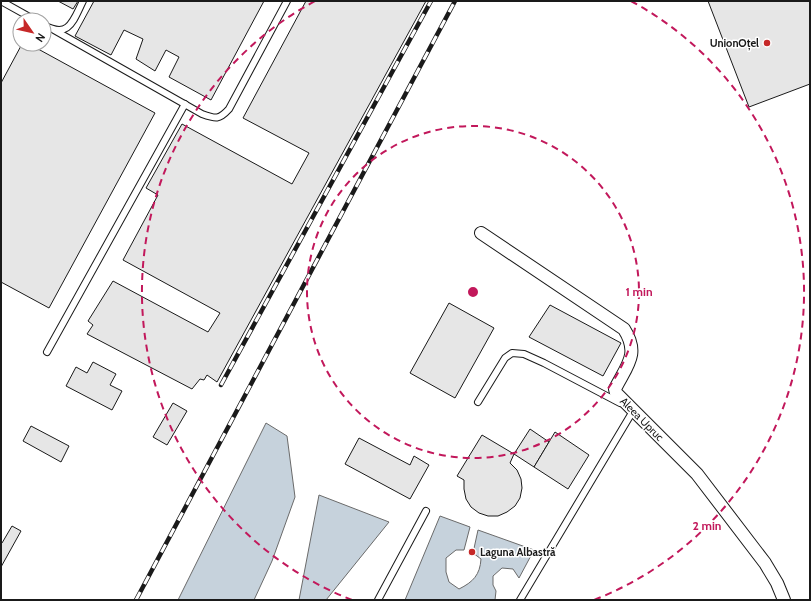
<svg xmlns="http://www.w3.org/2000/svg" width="811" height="601" font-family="Cabin,sans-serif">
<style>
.water{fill:#c6d2dc;stroke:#6a6a6a}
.building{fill:#e6e6e6;stroke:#1a1a1a}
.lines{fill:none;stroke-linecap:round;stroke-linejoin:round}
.lane-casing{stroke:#1a1a1a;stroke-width:8}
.street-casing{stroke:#1a1a1a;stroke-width:14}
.lane{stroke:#fff;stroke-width:6}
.street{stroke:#fff;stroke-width:12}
.rail-casing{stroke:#1a1a1a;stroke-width:4.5}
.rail{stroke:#fff;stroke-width:3;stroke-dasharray:9;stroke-linecap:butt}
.ring{fill:none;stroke:#c2185b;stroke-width:2;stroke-dasharray:7 5}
.poi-dot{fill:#c62828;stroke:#fff;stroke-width:1.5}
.labels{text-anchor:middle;stroke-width:3;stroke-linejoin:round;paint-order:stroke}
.poi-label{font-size:11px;font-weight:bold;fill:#1a1a1a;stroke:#fff;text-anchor:end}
.street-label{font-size:11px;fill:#1a1a1a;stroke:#fff}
.centre{fill:#c2185b;stroke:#fff;stroke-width:2}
.ring-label{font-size:12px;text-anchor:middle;font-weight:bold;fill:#c2185b;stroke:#fff;stroke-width:3;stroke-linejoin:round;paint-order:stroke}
</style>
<rect width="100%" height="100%" fill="#fff"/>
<!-- water -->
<g class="water">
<polygon points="266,423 287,436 295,497 272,561 254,600 178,600"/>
<polygon points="319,495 389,522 326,600 299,600"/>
<path d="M440,516L470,527L464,550H456L446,558V572L449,582L459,589C473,582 480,575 481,559L473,553L478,530L534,550L519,578L513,569L502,568L493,576V585L496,591L495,600H405Z"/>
</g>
<!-- building -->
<g class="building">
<polygon points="58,1 78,1 73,9"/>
<polygon points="94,1 264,1 211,100 169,77 179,57 166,50 155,71 136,59 143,39 124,30 111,55 75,36"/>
<polygon points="306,1 426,1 217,382 207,375 204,380 200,379 192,389 87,334 93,325 88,321 113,281 208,332 220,313 123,260 158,195 146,188 182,124 292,184 309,153 243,118"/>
<polygon points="708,1 810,1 810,84 749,107"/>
<polygon points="22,44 29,44 155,113 49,308 1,282 1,83"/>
<polygon points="449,303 494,328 455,398 410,373"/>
<polygon points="550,305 621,343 603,376 529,337"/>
<polygon points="93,362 116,374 110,385 122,391 112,410 66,386 76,367 87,373"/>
<polygon points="173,403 187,411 167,445 153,437"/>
<polygon points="31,426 69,446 61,462 23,441"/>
<polygon points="530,429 549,442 534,467 514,454"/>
<polygon points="555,432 589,455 568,489 534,467"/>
<polygon points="482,435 514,454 510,463 517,470 521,479 522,488 520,498 515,506 507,512 498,516 488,516 479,513 471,507 466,499 464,489 464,480 457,476"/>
<polygon points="359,438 410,465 414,456 429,465 410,499 345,464"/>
<polygon points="12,526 21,531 1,567 1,542 2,543"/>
</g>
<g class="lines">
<!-- lane casing -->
<g class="lane-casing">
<g id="lane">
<polyline points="1,1 35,20"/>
<path d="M44,25C69,39 73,21 83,1"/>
<path d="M54,30L202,114C216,119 219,120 229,109L287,1"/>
<polyline points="47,352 185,104"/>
<polyline points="478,402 505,358 512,353 524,354 544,363 620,403"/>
<polyline points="378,600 426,511"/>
<polyline points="520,600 633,411"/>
</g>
</g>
<!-- street casing -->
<g class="street-casing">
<path id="street" d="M481,233L624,329C640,354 627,365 615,389L616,393L697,474L765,563L777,583L784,600"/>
</g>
<!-- lane -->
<use href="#lane" class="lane"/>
<!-- street -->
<use href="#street" class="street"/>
<!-- rail casing -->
<g class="rail-casing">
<g id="rail">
<polyline points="221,385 431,1"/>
<polyline points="136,600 455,1"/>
</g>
</g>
<!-- rail -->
<use href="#rail" class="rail"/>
</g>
<!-- distance rings -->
<g class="ring">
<circle cx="473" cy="292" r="166"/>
<path d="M352 600A331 331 0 0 1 315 1M631 1A331 331 0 0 1 594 600"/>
</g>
<!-- markers -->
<g class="poi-dot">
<circle cx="767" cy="43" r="4"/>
<circle cx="472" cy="552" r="4"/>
</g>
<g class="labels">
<!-- poi labels -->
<g class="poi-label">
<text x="759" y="47">UnionOțel</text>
<text x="480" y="556" text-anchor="start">Laguna Albastră</text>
</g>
<!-- street labels -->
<g class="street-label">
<text transform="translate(642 419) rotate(45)" y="4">Aleea Upruc</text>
</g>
</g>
<circle cx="473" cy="292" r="6" class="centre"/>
<g class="ring-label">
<text x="639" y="296">1 min</text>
<text x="707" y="530">2 min</text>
</g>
<!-- border -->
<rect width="811" height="601" fill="none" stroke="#1a1a1a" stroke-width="4"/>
<!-- north arrow -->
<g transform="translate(32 32) rotate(124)"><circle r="19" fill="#ffffff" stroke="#a3a3a3"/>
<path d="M0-3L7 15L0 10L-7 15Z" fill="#c62828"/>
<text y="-6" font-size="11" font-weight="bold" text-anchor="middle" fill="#1a1a1a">N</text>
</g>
</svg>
